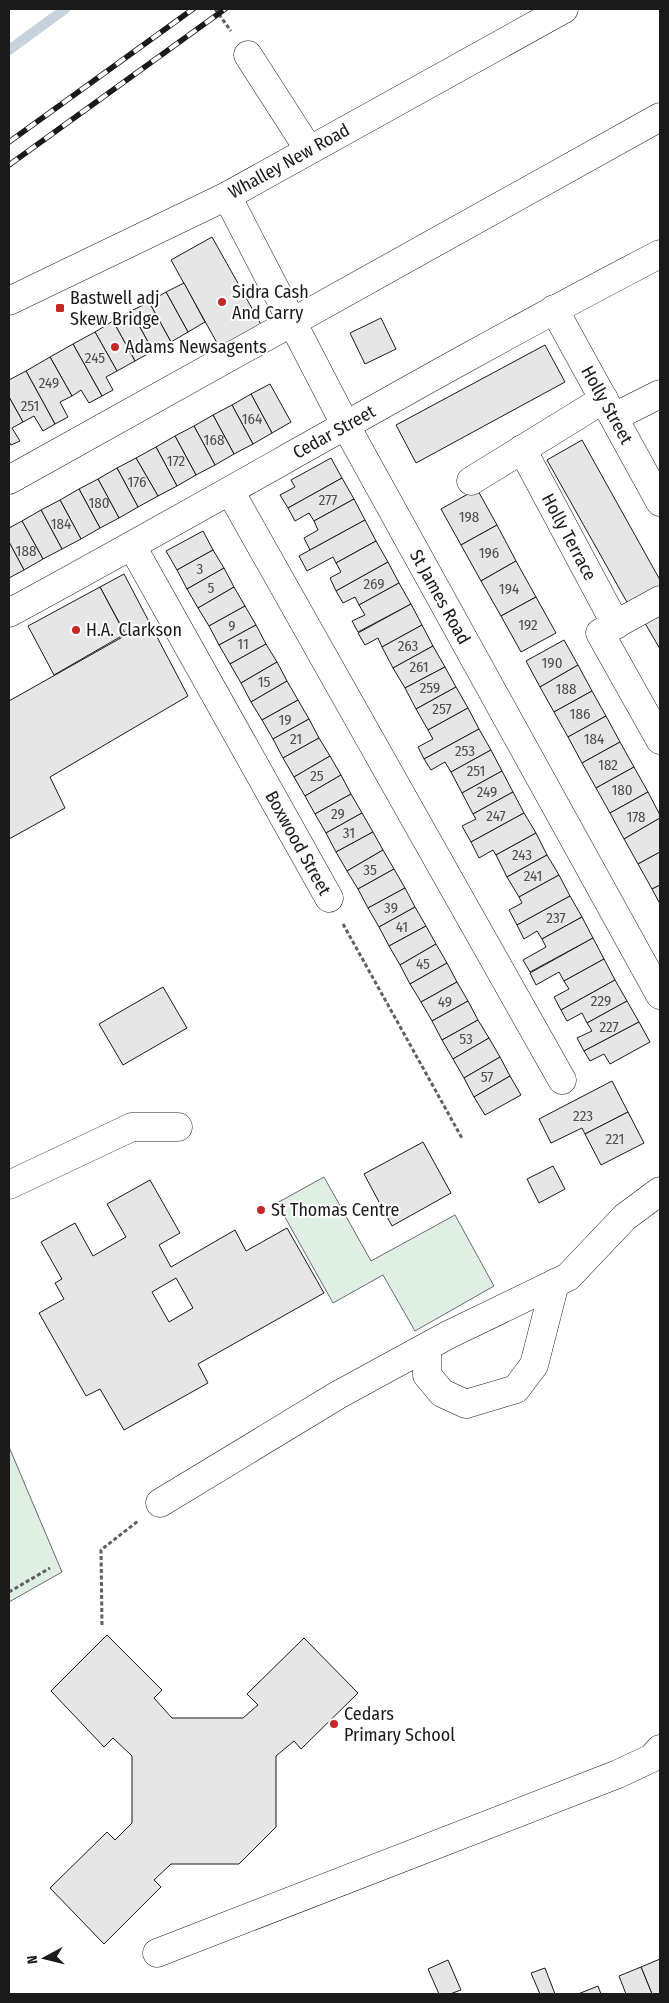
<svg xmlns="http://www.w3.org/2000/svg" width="669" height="2003" font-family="'Fira Sans Condensed',sans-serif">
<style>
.green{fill:#e0efe3;stroke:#6a6a6a}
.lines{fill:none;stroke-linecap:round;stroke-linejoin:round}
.stream{stroke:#c6d2dc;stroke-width:10}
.building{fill:#e6e6e6;stroke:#1a1a1a;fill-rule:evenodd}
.minor-casing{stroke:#1a1a1a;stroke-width:29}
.highway-casing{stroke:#1a1a1a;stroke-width:29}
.path{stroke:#5f5f5f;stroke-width:3;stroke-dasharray:4 2.5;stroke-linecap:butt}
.minor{stroke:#fff;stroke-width:28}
.highway{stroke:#fff;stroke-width:28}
.rail-casing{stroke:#1a1a1a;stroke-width:5.5}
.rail{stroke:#fff;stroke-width:4;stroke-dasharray:11;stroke-linecap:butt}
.poi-dot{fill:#c62828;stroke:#fff;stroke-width:2}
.labels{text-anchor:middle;stroke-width:4;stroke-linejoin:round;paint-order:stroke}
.number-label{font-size:15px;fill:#4d4d4d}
.street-label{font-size:18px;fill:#1a1a1a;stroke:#fff}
.poi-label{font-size:18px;fill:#1a1a1a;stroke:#fff;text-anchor:start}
</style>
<rect width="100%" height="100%" fill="#fff"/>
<!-- green -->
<g class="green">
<polygon points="324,1177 371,1261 455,1215 494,1286 415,1331 383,1275 333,1303 277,1203"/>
<polygon points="9,1447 62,1572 9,1602"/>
</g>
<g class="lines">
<!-- stream -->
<polyline class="stream" points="9,50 65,9"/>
</g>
<!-- building -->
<g class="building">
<polygon points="212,237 263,328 222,352 171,260"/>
<polygon points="184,283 205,322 188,332 166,292"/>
<polygon points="166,292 188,332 171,342 149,302"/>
<polygon points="149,302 171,342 153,351 131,311"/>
<polygon points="131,311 153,351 135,361 113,321"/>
<polygon points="381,318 396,349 365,364 350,333"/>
<polygon points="113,321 135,361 117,371 95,332"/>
<polygon points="95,332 117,371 106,377 113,390 102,396 73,344"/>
<polygon points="73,344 102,396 89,403 81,390 72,396 50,357"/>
<polygon points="545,345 565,382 416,463 396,425"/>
<polygon points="50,357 72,396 60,402 68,417 55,424 26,371"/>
<polygon points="26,371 55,424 43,431 34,416 23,422 9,397 9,380"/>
<polygon points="270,384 291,422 272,433 251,394"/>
<polygon points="251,394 272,433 253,444 232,405"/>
<polygon points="9,397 23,422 12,428 20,441 11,445 9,442"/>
<polygon points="232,405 253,444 234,454 213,415"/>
<polygon points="213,415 234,454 215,465 194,426"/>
<polygon points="194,426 215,465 196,475 175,436"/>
<polygon points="175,436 196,475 177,486 156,447"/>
<polygon points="582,440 660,580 660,586 628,604 547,460"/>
<polygon points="156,447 177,486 158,496 136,458"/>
<polygon points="136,458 158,496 138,507 117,468"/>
<polygon points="331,458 342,478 288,508 280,495 295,487 291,480"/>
<polygon points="117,468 138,507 119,518 98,479"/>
<polygon points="342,478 354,499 314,521 309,513 295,521 288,508"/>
<polygon points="98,479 119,518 100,528 79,489"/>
<polygon points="79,489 100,528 81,539 60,500"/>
<polygon points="477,489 497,525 461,545 441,509"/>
<polygon points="354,499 365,520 310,550 304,538 318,530 314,521"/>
<polygon points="60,500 81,539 62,549 41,510"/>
<polygon points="41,510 62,549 43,559 22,521"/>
<polygon points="365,520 376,541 336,563 333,557 307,571 299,556"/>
<polygon points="22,521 43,559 24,570 9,542 9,528"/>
<polygon points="497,525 516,561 481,581 461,545"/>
<polygon points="203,531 213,550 177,570 166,551"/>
<polygon points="376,541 388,562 336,591 330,578 341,572 336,563"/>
<polygon points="9,542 24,570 9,578"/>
<polygon points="213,550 224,568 187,589 177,570"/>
<polygon points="516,561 536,597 501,616 481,581"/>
<polygon points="388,562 399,583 359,605 355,597 343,603 336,591"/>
<polygon points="224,568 234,587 198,608 187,589"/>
<polygon points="124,574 188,696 50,777 65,808 9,839 9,701 126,635 100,587"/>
<polygon points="399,583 411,604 358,632 352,621 365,615 359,605"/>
<polygon points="100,587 125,634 54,675 28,626"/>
<polygon points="234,587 245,606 209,626 198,608"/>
<polygon points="536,597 556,633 521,652 501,616"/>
<polygon points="411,604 422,625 382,647 378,638 365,645 358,633"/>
<polygon points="245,606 256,625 219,645 209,626"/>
<polygon points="660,607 660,649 642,618"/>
<polygon points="256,625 266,644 230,664 219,645"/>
<polygon points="422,625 433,646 393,668 382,647"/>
<polygon points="564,640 578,665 540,687 526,661"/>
<polygon points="266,644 277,662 241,683 230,664"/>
<polygon points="433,646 445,667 405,688 393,668"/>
<polygon points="277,662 287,681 251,702 241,683"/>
<polygon points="578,665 592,691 554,712 540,687"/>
<polygon points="445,667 456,687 416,709 405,688"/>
<polygon points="287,681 298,700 262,720 251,702"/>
<polygon points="456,687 468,708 428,730 416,709"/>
<polygon points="592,691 606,716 568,737 554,712"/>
<polygon points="298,700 309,719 273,739 262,720"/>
<polygon points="468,708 479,729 424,759 418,747 433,739 428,730"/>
<polygon points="606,716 620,742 582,763 568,737"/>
<polygon points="309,719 319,738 283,758 273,739"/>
<polygon points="479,729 491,750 451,772 445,762 431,770 424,759"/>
<polygon points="319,738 330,756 294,777 283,758"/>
<polygon points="620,742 634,767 596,788 582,763"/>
<polygon points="491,750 502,771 462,793 451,772"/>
<polygon points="330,756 341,775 305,796 294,777"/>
<polygon points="634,767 648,792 610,813 596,788"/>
<polygon points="502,771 513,792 473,814 462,793"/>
<polygon points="341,775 351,794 315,814 305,796"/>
<polygon points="513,792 524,813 471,842 462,826 476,819 473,814"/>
<polygon points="648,792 660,815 660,818 624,839 610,813"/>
<polygon points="351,794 362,813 326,833 315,814"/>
<polygon points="362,813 373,832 336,852 326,833"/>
<polygon points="524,813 536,833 496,855 493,850 479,858 471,842"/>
<polygon points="660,818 660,852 638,864 624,839"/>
<polygon points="373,832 383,850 347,871 336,852"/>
<polygon points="536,833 547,855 507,877 496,855"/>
<polygon points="383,850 394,869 358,889 347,871"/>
<polygon points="660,852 660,885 652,889 638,864"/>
<polygon points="547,855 559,875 519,897 507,877"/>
<polygon points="394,869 405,888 368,908 358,889"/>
<polygon points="559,875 570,896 517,925 509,910 522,903 519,897"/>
<polygon points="660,885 660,904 652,889"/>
<polygon points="405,888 415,907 379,927 368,908"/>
<polygon points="570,896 582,917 542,939 537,931 524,939 517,925"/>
<polygon points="415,907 426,926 389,946 379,927"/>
<polygon points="582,917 593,938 530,972 523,960 546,947 542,939"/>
<polygon points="426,926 436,944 400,965 389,946"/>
<polygon points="593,938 604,959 564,981 559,972 536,985 530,973"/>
<polygon points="436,944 447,963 410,984 400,965"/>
<polygon points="604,959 615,980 561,1010 554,997 569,989 564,981"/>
<polygon points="447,963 457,982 421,1002 410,984"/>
<polygon points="615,980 627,1001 587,1023 582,1013 567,1021 561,1010"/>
<polygon points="457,982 468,1001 432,1021 421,1002"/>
<polygon points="163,987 187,1028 123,1065 99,1024"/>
<polygon points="468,1001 478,1020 442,1040 432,1021"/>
<polygon points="627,1001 639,1022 584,1051 577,1038 592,1031 587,1023"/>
<polygon points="478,1020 489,1038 453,1059 442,1040"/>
<polygon points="639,1022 650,1042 610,1064 604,1054 590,1061 584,1051"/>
<polygon points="489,1038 500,1057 464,1078 453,1059"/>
<polygon points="500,1057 510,1076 474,1097 464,1078"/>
<polygon points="510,1076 521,1095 485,1115 474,1097"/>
<polygon points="612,1081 628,1112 585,1134 582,1128 551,1143 539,1119"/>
<polygon points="628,1112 644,1143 601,1165 585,1134"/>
<polygon points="423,1142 451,1193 392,1226 364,1174"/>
<polygon points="553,1166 565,1189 539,1203 527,1179"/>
<path d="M150,1180L180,1233L159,1245L171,1267L235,1230L246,1251L287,1228L324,1293L198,1364L208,1383L124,1430L100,1389L86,1396L39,1313L64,1299L55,1283L62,1279L41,1242L75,1223L93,1256L126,1237L107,1204ZM176,1278L193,1308L169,1322L152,1292Z"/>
<polygon points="107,1635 162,1690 154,1698 172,1718 243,1718 258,1705 247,1694 304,1638 358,1693 301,1749 294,1741 276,1756 276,1827 239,1864 171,1864 154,1880 161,1887 104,1944 50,1888 107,1832 115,1840 132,1823 132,1756 113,1738 104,1747 51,1691"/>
<polygon points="660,1959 660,1994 652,1994 641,1967"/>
<polygon points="448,1960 461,1990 450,1994 439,1994 428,1969"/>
<polygon points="641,1967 652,1994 626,1994 619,1976"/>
<polygon points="545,1968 555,1994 540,1994 531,1973"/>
<polygon points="598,1986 601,1994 578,1994"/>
</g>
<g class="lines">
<!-- minor casing -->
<g class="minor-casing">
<g id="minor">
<polyline points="248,55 309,150"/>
<polyline points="227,196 346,426 660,995"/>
<polyline points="554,309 660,502"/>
<polyline points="614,417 660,394"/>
<polyline points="522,449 616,625"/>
<polyline points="9,480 660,117"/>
<polyline points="471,481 604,399"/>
<polyline points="230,491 562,1080"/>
<polyline points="132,546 329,898"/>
<polyline points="660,600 600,633 660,740"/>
<path d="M9,613C227,495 440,368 660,254"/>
<polyline points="9,1185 132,1127 178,1127"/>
<polyline points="427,1348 427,1375 442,1393 466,1404 516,1389 534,1365 555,1283"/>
<polyline points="160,1503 338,1395 448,1335 568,1277 625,1217 660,1191"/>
<polyline points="157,1953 618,1774 652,1758 660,1749"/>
</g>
</g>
<!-- highway casing -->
<g class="highway-casing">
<polyline id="highway" points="9,301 227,196 564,9"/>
</g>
<!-- path -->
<g class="path">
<polyline points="215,9 231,31"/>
<polyline points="343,924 463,1140"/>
<polyline points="9,1592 50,1568"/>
<polyline points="102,1625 101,1550 138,1521"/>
</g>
<!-- minor -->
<use href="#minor" class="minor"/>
<!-- highway -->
<use href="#highway" class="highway"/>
<!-- rail casing -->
<g class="rail-casing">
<g id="rail">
<polyline points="9,142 193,9"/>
<polyline points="9,165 225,9"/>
</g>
</g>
<!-- rail -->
<use href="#rail" class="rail"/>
</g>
<!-- markers -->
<g class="poi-dot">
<circle cx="222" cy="302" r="5"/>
<rect x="55" y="303" width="10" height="10" rx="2.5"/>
<circle cx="115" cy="347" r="5"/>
<circle cx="76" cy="630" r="5"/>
<circle cx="261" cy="1210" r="5"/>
<circle cx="334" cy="1724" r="5"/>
</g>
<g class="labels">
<!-- number labels -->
<g class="number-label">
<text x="95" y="363">245</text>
<text x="49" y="388">249</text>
<text x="30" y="411">251</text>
<text x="252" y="424">164</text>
<text x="214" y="445">168</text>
<text x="176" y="466">172</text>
<text x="137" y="487">176</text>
<text x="328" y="505">277</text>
<text x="99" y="508">180</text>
<text x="469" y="522">198</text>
<text x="61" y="529">184</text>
<text x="26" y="556">188</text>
<text x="489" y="558">196</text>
<text x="200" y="574">3</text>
<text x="374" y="589">269</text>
<text x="211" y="593">5</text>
<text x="509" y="594">194</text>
<text x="528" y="630">192</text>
<text x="232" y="631">9</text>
<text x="243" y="649">11</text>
<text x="408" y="651">263</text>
<text x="552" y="668">190</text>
<text x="419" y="672">261</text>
<text x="264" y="687">15</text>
<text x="430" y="693">259</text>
<text x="566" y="694">188</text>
<text x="442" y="714">257</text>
<text x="580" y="719">186</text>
<text x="285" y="725">19</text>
<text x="296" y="744">21</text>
<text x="594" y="744">184</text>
<text x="465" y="756">253</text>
<text x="608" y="770">182</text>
<text x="476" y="776">251</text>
<text x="317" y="781">25</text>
<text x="622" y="795">180</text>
<text x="487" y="797">249</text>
<text x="338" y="819">29</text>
<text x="496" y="821">247</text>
<text x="636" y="822">178</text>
<text x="349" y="838">31</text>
<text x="522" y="860">243</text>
<text x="370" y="875">35</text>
<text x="533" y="881">241</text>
<text x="391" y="913">39</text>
<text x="556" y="923">237</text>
<text x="402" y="932">41</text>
<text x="423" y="969">45</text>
<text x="601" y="1006">229</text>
<text x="445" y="1007">49</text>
<text x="609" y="1032">227</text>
<text x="466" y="1044">53</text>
<text x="487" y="1082">57</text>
<text x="583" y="1121">223</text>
<text x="615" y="1144">221</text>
</g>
<!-- street labels -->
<g class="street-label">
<text transform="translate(289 161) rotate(-29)" y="6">Whalley New Road</text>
<text transform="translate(607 405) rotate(61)" y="6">Holly Street</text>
<text transform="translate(334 432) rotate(-29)" y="6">Cedar Street</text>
<text transform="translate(569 537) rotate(62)" y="6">Holly Terrace</text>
<text transform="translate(440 597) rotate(61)" y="6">St James Road</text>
<text transform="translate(298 843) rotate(61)" y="6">Boxwood Street</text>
</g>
<!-- poi labels -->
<g class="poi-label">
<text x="232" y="298">Sidra Cash<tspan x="232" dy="21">And Carry</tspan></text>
<text x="70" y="304">Bastwell adj<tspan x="70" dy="21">Skew Bridge</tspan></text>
<text x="125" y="353">Adams Newsagents</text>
<text x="86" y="636">H.A. Clarkson</text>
<text x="271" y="1216">St Thomas Centre</text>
<text x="344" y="1720">Cedars<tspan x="344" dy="21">Primary School</tspan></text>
</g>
</g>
<!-- border -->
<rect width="669" height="2003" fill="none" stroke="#1a1a1a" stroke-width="20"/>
<!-- north arrow -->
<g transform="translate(45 1958) rotate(263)" stroke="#ffffff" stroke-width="4" paint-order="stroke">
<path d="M0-4L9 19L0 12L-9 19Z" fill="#1a1a1a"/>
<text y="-8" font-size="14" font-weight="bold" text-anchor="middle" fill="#1a1a1a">N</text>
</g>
</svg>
